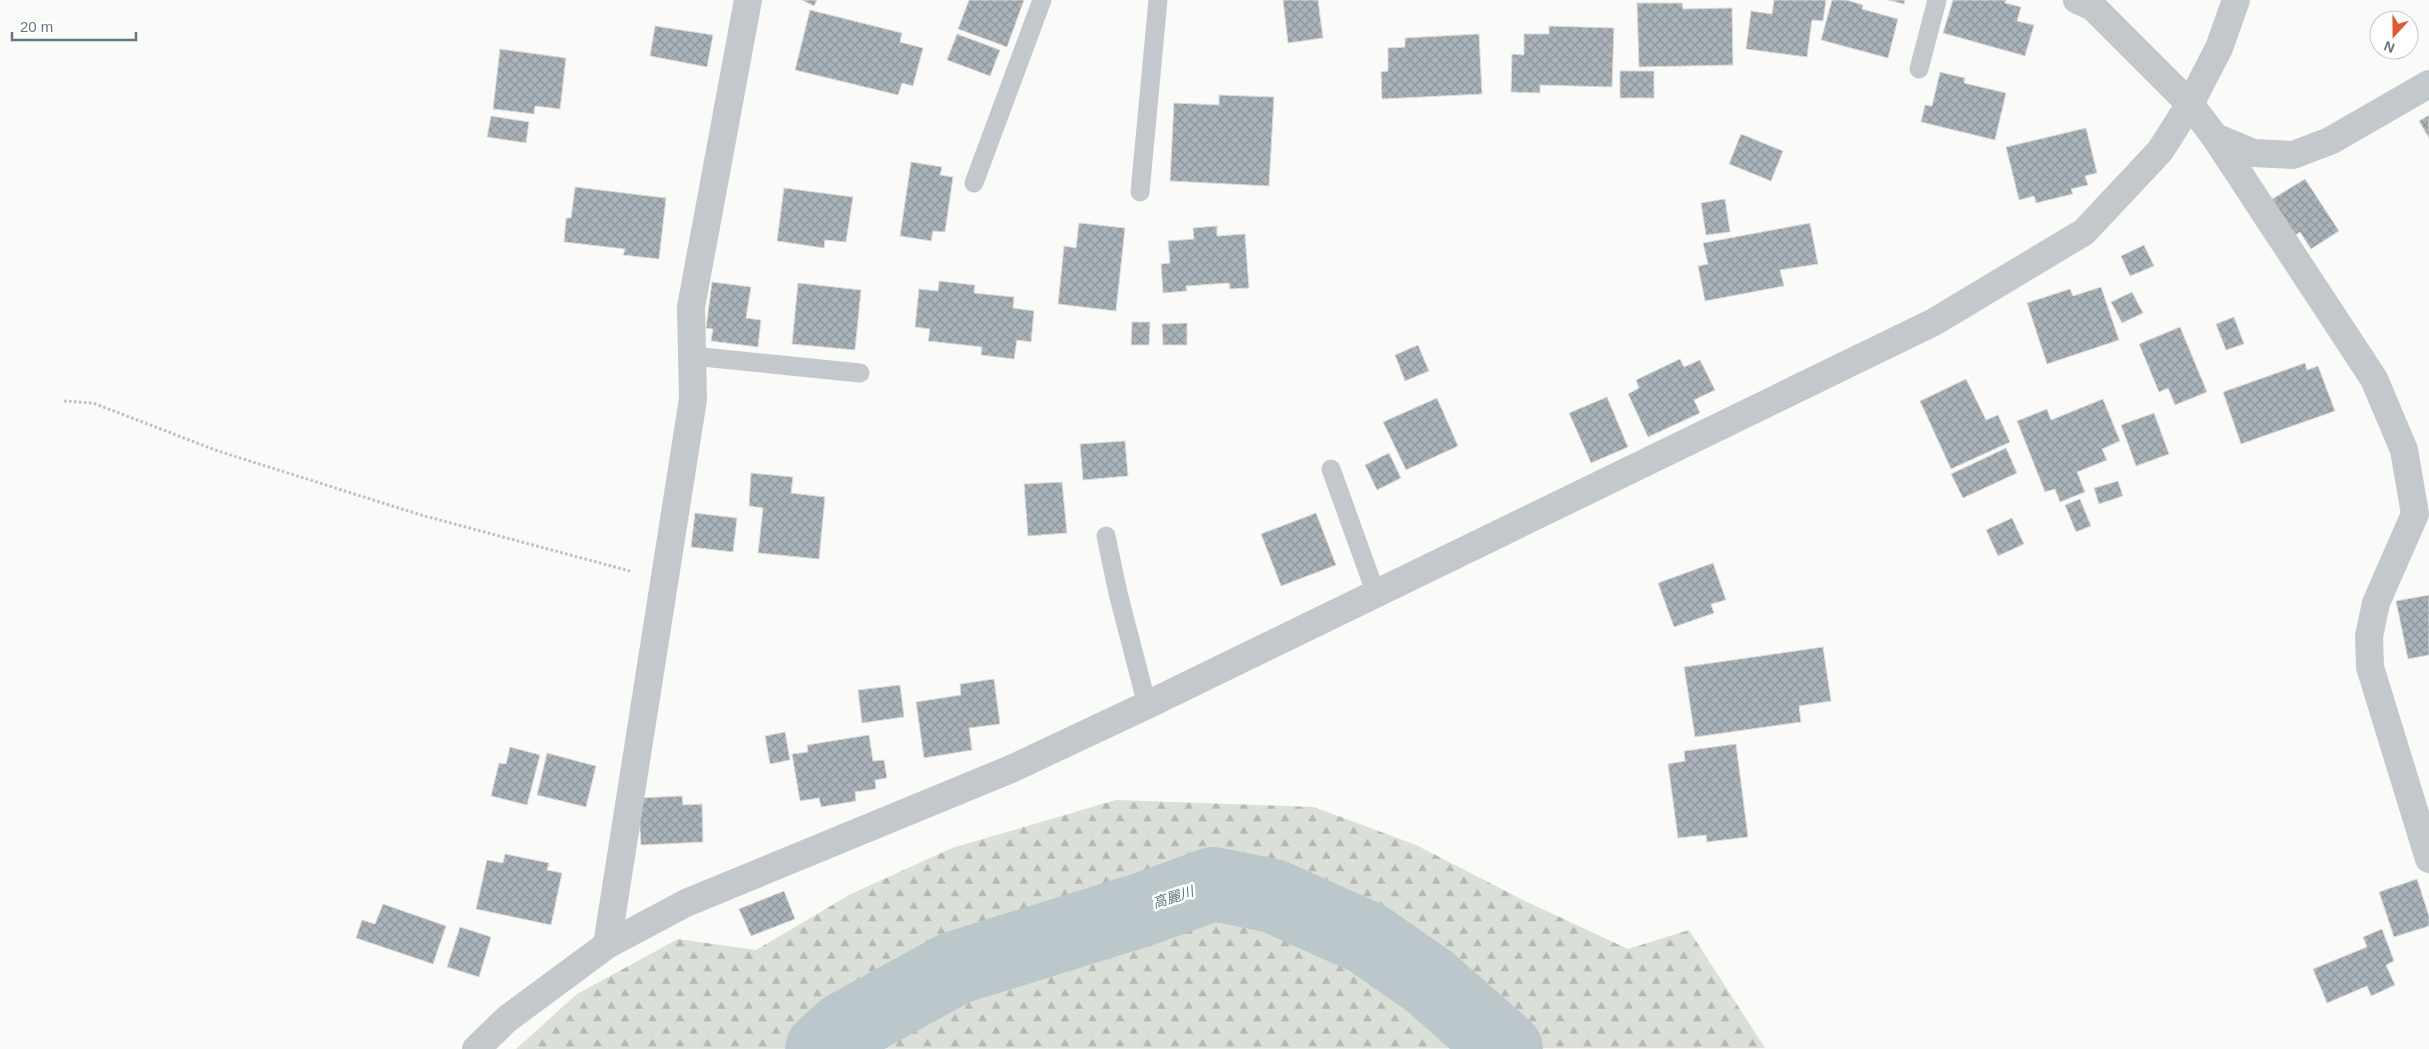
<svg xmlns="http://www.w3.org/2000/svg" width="2429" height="1049" font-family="Arial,'Noto Sans JP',sans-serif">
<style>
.forest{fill:url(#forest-firs)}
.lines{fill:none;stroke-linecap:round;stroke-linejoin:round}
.river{stroke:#bbc7cb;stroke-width:74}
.building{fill:url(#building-cross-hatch);stroke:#dcdcda}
.path{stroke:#bbbfc2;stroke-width:3;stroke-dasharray:2.5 2.5;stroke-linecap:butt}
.service{stroke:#c3c8cc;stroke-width:19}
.minor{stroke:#c3c8cc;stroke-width:28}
.labels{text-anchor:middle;stroke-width:5;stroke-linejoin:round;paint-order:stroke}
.water-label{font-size:14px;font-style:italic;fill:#60757c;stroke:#fff}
</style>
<defs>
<pattern id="forest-firs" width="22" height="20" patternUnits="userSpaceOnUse" patternTransform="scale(1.25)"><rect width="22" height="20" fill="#dadfd7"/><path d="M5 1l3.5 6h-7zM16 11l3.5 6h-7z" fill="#b4b9b4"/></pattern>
<pattern id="building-cross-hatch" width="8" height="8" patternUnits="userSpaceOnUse" patternTransform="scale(1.25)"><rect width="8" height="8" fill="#aab3b9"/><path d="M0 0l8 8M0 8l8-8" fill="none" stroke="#8e969c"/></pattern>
</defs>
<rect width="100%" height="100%" fill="#fafaf8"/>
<!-- forest -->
<polygon class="forest" points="1116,800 1314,807 1416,845 1523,900 1628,949 1689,930 1765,1048 516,1049 577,994 678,939 756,950 851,894 952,848"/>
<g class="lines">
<!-- river -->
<polyline class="river" points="822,1049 844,1029 955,968 1144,909 1213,884 1273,896 1367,938 1430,982 1506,1049"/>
</g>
<!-- building -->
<g class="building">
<polygon points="802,0 817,0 814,6"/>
<polygon points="969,0 1024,0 1007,47 958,29"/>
<polygon points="1283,0 1318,0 1323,38 1288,43"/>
<polygon points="1774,0 1826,0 1823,21 1812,20 1807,57 1746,49 1751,11 1772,14"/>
<polygon points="1832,0 1846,0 1863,5 1862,9 1898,19 1888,58 1821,40"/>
<polygon points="1888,0 1905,0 1904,4"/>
<polygon points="1953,0 2006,0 2005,3 2021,7 2017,21 2034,25 2025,56 1943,33"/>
<polygon points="1637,3 1682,3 1683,9 1732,8 1733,65 1639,67"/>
<polygon points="810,10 902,33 900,42 923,48 913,86 902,83 898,95 795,70"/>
<polygon points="655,26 713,35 707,67 650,56"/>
<polygon points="1549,26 1614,28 1612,87 1540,85 1540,93 1511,92 1512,54 1524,55 1524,34 1549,34"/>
<polygon points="957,34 1000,50 990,76 947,60"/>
<polygon points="1479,34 1482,94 1382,99 1381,72 1388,71 1388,48 1405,47 1405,38"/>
<polygon points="500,49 566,58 560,109 535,106 534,114 493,109"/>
<rect x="1620" y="71" width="34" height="27"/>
<polygon points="1940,72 1965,78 1964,83 2006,93 1995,140 1921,122 1925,105 1932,106"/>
<polygon points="1219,95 1274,97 1269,186 1170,181 1174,103 1219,105"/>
<polygon points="2429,115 2429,138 2419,121"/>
<polygon points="491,116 529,122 526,143 487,137"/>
<polygon points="2086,128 2097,173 2085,176 2088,185 2071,189 2073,194 2036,203 2034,196 2019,200 2006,147"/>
<polygon points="1741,134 1783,151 1771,181 1729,164"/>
<polygon points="911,162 942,167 940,175 953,177 945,232 933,231 931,241 900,236"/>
<polygon points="2305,179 2339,231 2311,249 2300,232 2292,237 2269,201"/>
<polygon points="575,187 666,198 659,259 623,255 625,249 564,242 566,218 571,218"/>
<polygon points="784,188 853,197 846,242 825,240 824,248 777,241"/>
<polygon points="1725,199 1730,232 1706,235 1701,203"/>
<polygon points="1079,223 1125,228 1116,311 1058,304 1064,246 1076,248"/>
<polygon points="1810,223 1818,264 1780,270 1784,286 1705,301 1698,266 1708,264 1703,243"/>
<polygon points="1217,226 1217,236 1245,234 1249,288 1230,289 1229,283 1186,286 1187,291 1163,293 1161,264 1170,263 1168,241 1194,239 1193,228"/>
<polygon points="2144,245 2154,266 2130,276 2121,256"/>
<polygon points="939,281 975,285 974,293 1014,297 1013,308 1034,311 1031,342 1017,340 1014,359 981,355 982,347 928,341 930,329 915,327 919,289 938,291"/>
<polygon points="712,282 751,287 746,318 761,320 758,347 711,341 713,329 706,328"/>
<polygon points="798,283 861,290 855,350 792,344"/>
<polygon points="2101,287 2119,340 2047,364 2027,303 2070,289 2073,296"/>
<polygon points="2132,292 2143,313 2122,323 2111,302"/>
<polygon points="2234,317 2244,344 2226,350 2216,324"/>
<polygon points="1132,322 1150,322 1149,345 1131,345"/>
<polygon points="1187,323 1187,345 1163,345 1162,324"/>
<polygon points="2180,327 2207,392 2175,405 2168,388 2159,392 2139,344"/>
<polygon points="1418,345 1429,371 1405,381 1395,355"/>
<polygon points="1680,359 1684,367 1700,360 1715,390 1694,400 1700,413 1648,437 1628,394 1639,388 1636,380"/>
<polygon points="2305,363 2307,370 2318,366 2335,411 2241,444 2223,392"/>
<polygon points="1966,379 1986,420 1998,415 2010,442 1951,469 1920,401"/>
<polygon points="1607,397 1628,447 1591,463 1569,413"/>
<polygon points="1437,398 1458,446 1406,470 1383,422"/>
<polygon points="2103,399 2120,441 2102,449 2107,460 2077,472 2085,492 2060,502 2055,489 2045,492 2017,421 2047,409 2051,420"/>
<polygon points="2154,413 2169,454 2136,466 2121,425"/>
<polygon points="1125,441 1128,476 1083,480 1080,444"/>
<polygon points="2006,448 2017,473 1963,498 1951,474"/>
<polygon points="1389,453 1401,478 1377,490 1365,465"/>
<polygon points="751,473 793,477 791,493 825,497 819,559 758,553 763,508 749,506"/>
<polygon points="2118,481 2123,496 2099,504 2094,488"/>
<polygon points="1062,482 1067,533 1028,536 1024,484"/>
<polygon points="2080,499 2091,526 2076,532 2065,505"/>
<polygon points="695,513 737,518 733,552 691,547"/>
<polygon points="1316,513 1336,565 1281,586 1261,534"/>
<polygon points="2012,518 2024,544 1998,556 1986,530"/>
<polygon points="1713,563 1726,600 1711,604 1714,613 1674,627 1658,583"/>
<polygon points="2429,595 2429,655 2408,659 2396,601"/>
<polygon points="1823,647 1831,701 1799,706 1801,722 1695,737 1684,667"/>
<polygon points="994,679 1000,724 969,728 972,750 924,758 916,702 961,695 960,684"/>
<polygon points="900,685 904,717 862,723 858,690"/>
<polygon points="785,732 790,760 770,764 765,736"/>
<polygon points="869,735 873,761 884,760 887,778 875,780 876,789 855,792 856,801 821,807 819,798 800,801 792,754 808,752 807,745"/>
<polygon points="1736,744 1748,837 1707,842 1706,835 1678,838 1668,764 1685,761 1684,751"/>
<polygon points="510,747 540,755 527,805 491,796 499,763 506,764"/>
<polygon points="547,753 596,766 586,807 537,795"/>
<polygon points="682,796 683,805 702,804 703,842 641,845 638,798"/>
<polygon points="505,854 549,863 547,870 562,873 551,925 476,909 487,860 503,863"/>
<polygon points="2417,879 2429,916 2429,926 2394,937 2379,892"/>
<polygon points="784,891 795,919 751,936 739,909"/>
<polygon points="383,904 446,926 433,964 356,938 362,920 375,924"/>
<polygon points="460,927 491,937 479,977 447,967"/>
<polygon points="2382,929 2394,961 2386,965 2395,985 2371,996 2367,986 2327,1003 2313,969 2367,947 2363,937"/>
</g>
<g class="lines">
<!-- path -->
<polyline class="path" points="64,401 93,403 218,451 421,515 630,571"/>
<!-- service -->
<g class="service">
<polyline points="1919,69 1937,0"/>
<polyline points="974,183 1042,0"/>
<polyline points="1140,192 1158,0"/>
<polyline points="692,356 860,373"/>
<polyline points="1331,469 1376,594"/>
<polyline points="1106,536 1118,593 1147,705"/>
</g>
<!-- minor -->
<g class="minor">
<polyline points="2077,0 2093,7 2190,104 2215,137 2374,379 2404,450 2415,514 2376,603 2369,636 2370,667 2429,859"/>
<polyline points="2215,137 2253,153 2293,155 2330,141 2429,84"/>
<polyline points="607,945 693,399 691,307 748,0"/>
<polyline points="476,1049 507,1019 607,945 686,903 1011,769 1147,705 1934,322 2084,232 2160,151 2190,104 2219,48 2236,0"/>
</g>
</g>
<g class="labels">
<!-- water labels -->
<g class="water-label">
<text transform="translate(1173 897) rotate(-18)" y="5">高麗川</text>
</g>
</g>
<!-- north arrow -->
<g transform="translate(2394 35) rotate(201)"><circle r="24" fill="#ffffff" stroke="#c1c8cd"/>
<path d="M0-4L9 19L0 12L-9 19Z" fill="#e4572e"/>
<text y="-8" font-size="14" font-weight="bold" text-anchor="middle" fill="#657683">N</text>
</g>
<!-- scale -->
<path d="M12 32v8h124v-8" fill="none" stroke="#657683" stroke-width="2.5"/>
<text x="20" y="32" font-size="15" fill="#657683" stroke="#ffffff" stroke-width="4" paint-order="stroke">20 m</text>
</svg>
